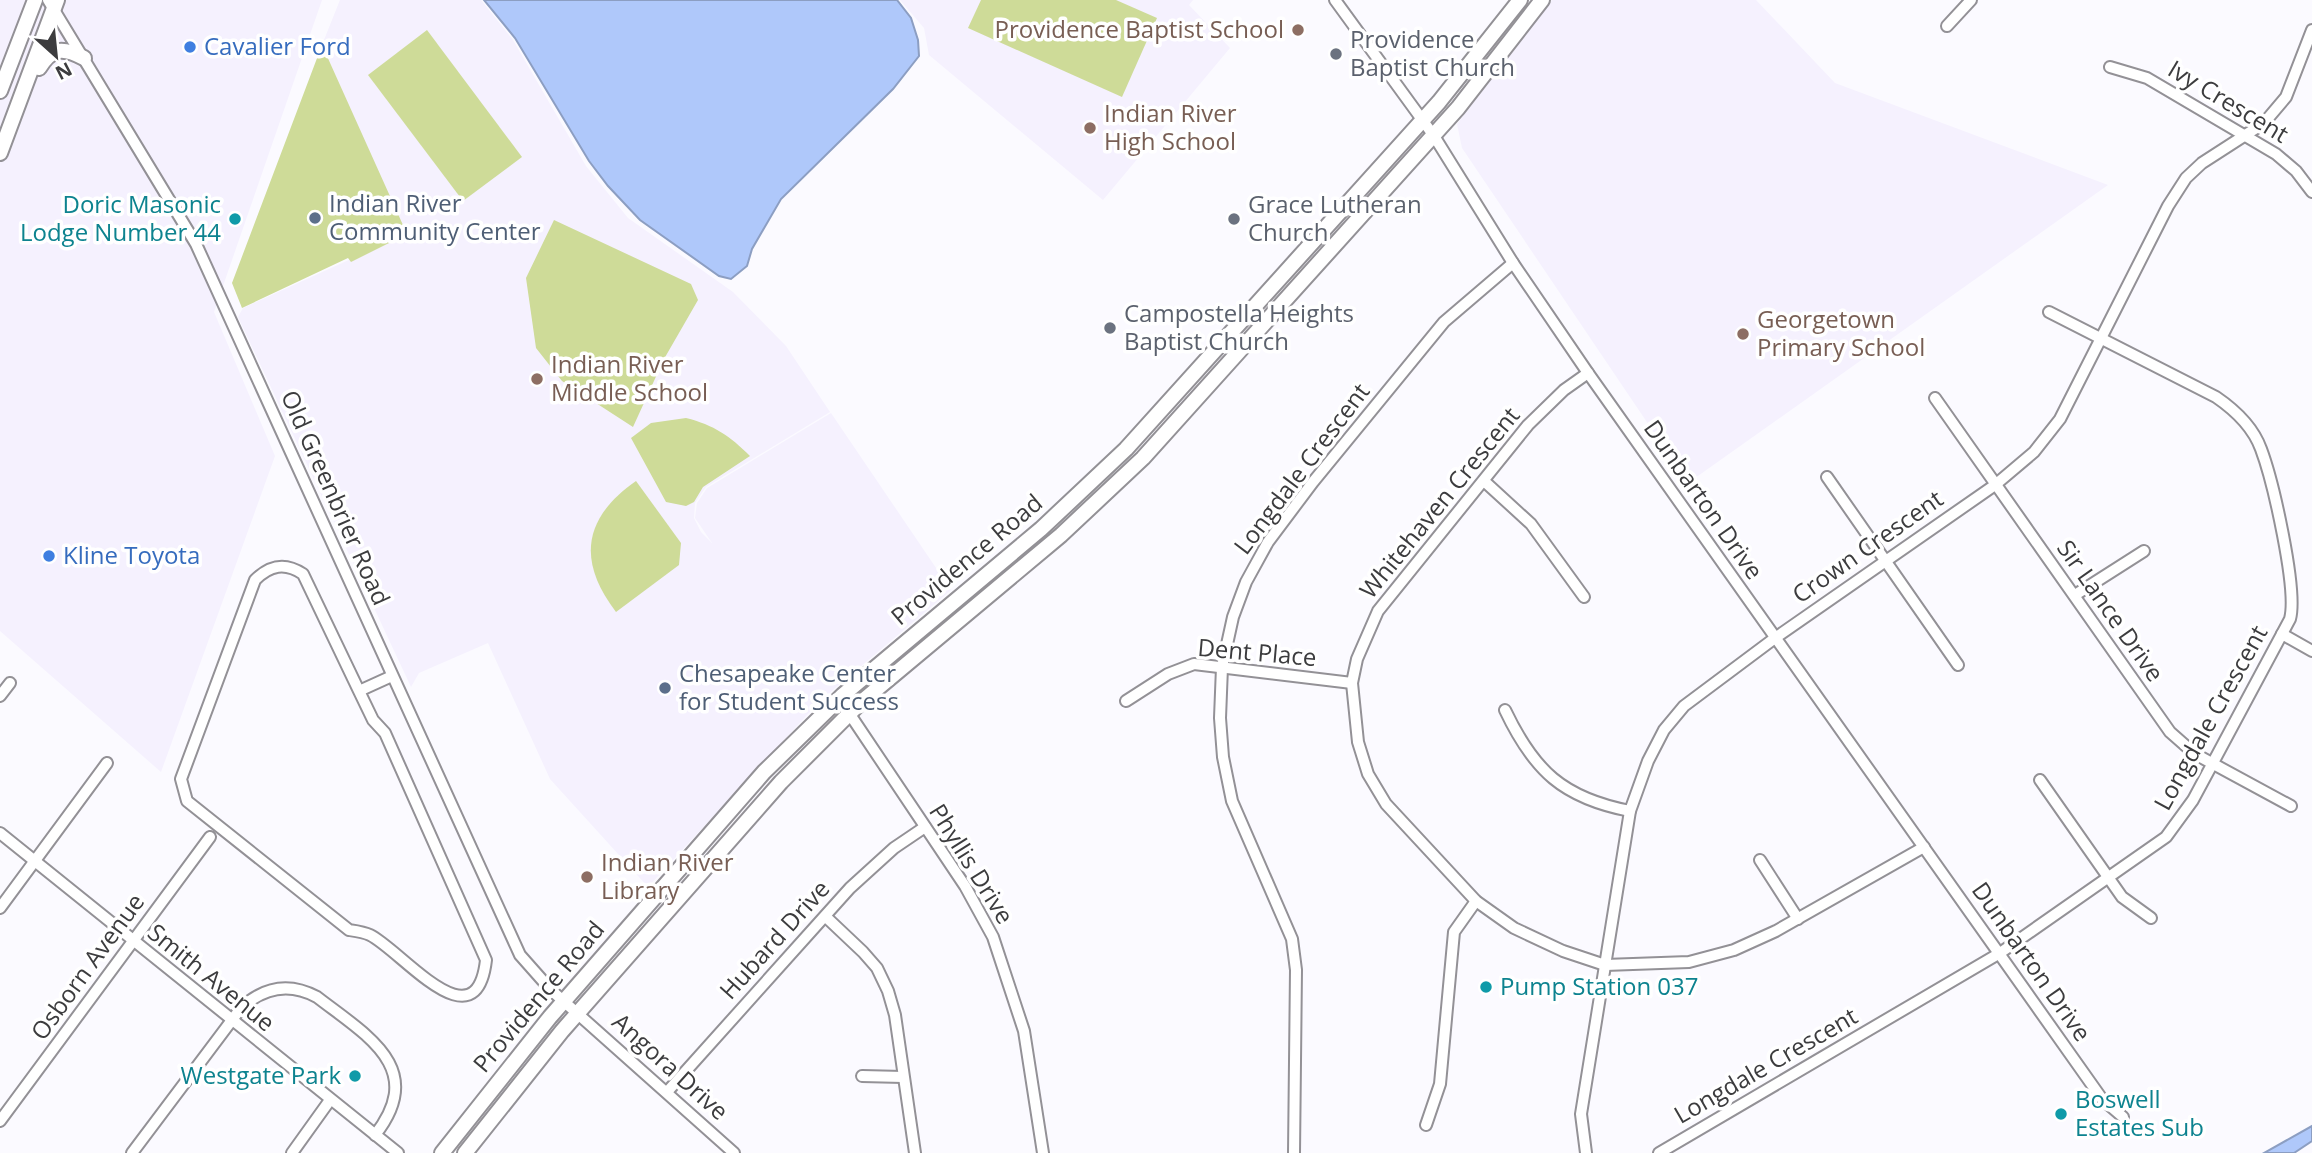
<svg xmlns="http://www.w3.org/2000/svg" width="2312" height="1153" font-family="'Open Sans',sans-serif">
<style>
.built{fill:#f5f1fe}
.green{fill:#cedb98}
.water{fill:#afc8fa;stroke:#8c9ec2;stroke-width:2}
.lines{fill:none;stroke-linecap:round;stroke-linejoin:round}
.minor-casing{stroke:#939196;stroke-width:14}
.major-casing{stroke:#939196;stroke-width:18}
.minor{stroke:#fff;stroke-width:10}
.major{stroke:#fff;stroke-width:14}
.education-dot{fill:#8d6e63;stroke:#fff;stroke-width:2.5}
.shop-dot{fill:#3f7fe0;stroke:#fff;stroke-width:2.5}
.worship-dot{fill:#6b7280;stroke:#fff;stroke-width:2.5}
.service-dot{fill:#5c6f8a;stroke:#fff;stroke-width:2.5}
.culture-dot{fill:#0f9aa8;stroke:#fff;stroke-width:2.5}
.labels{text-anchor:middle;stroke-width:7;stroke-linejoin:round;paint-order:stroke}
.education-label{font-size:24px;fill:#785e54;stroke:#fff;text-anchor:start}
.worship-label{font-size:24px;fill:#5b616d;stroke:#fff;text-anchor:start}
.shop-label{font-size:24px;fill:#366cbe;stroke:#fff;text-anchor:start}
.street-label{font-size:24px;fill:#3c3c3e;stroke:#fff}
.service-label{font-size:24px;fill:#4e5e75;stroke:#fff;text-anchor:start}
.culture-label{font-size:24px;fill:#0d838f;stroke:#fff;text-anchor:end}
</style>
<rect width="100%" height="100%" fill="#fbfaff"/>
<!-- built -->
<g class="built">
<polygon points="0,0 322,0 214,312 275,456 161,772 0,631"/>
<polygon points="340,0 481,0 513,40 586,166 628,218 733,292 786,346 830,412 706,487 695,503 694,518 701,532 712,543 695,518 697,503 707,488 831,413 951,590 820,701 648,887 550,779 488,643 419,673 411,687 238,317 243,308 406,234 322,45"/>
<polygon points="900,0 1193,0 1189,5 1230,48 1103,200 929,55 924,28"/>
<polygon points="1552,0 1756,0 1835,83 2108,185 1688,483 1462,148 1457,124"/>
</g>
<!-- green -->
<g class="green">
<polygon points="981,0 1116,0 1157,18 1122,97 968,28"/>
<polygon points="427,30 522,157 463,201 368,75"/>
<polygon points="322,45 407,234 351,262 348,258 242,308 232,283"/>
<polygon points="554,220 691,284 698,300 664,359 633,427 562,381 536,348 526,278"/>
<path d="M686,418C714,425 730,436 750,456L703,487L694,502L686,506L666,502L631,438L651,423Z"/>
<path d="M636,481L681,543L679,565L616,612C577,561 583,518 636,481Z"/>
</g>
<!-- water -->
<g class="water">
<polygon points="484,0 897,0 911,18 918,40 919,56 893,89 781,199 752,249 747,266 731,279 719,276 640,220 608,186 589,161 515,38"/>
<polygon points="2312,1126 2312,1141 2294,1153 2264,1153"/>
</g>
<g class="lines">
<!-- minor casing -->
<g class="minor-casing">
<g id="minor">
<polyline points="48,0 196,244 520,955 551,990 734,1153"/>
<polyline points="1335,0 1434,136 1513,263 1588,373 2102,1099 2123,1117"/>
<polyline points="1947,26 1971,0"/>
<polyline points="2110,67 2147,78 2276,154 2296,171 2312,192"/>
<polyline points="1588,373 1564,390 1528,425 1378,611 1357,659 1352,683 1358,742 1368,774 1386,804 1476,901 1514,928 1563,951 1605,965 1689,962 1734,950 1776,931 1924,847"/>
<polyline points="1935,398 2170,732 2195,754 2291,806"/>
<polyline points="1827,477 1958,665"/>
<polyline points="1484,481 1531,524 1584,597"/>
<polyline points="2075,595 2144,551"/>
<polyline points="2282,634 2312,651"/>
<path d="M359,691L303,574C285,562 270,565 255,580L181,779L187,801L349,930C356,931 364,932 370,935C401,950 476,1047 486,960L385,733L373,720L359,691L392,676"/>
<polyline points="843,695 849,713 965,886 993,937 1024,1031 1043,1153"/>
<polyline points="0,696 10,683"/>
<polyline points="1126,701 1168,674 1194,664 1352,683"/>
<path d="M1505,710C1534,771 1563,798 1630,811"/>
<polyline points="2040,780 2122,897 2151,918"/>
<polyline points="0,833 398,1153"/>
<polyline points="1760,860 1798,919"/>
<polyline points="0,908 107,763"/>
<polyline points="826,917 863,952 877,968 888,991 895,1015 915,1153"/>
<polyline points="862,1076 903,1077"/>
<polyline points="667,1092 850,888 894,848 925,827"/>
<polyline points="0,1121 210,837"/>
<polyline points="1426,1125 1440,1084 1454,932 1476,901"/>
<path d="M132,1153L241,1008C264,987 289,982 317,997C366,1035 428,1068 375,1135"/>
<polyline points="292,1153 330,1100"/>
<polyline points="1294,1153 1296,970 1292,939 1232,801 1223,757 1220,718 1222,667 1233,617 1246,582 1268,542 1313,482 1444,322 1513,263"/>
<polyline points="1586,1153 1581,1114 1630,811 1648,761 1664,730 1684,706 1775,638 1995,485 2034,452 2060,419 2168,206 2186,178 2202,163 2264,123 2286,97 2312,30"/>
<path d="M1659,1153L2000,953L2166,837L2193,800L2290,619C2298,590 2273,481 2261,449C2253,427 2235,410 2216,397L2049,312"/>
</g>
</g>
<!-- major casing -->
<g class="major-casing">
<g id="major">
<path d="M39,68C52,47 63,47 84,58"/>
<polyline points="0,91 35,0"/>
<polyline points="0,153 57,0"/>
<polyline points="442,1153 550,1017 764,772 843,695 1041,529 1126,449 1439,102 1520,0"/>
<polyline points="465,1153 562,1031 781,782 860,703 1061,535 1143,458 1458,108 1542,0"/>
</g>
</g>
<!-- minor -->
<use href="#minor" class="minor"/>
<!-- major -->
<use href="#major" class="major"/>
</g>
<!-- markers -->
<g class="education-dot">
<circle cx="1298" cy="30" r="7"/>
<circle cx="1090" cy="128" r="7"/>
<circle cx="1743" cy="334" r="7"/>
<circle cx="537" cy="379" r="7"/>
<circle cx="587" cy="877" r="7"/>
</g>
<g class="shop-dot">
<circle cx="190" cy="47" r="7"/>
<circle cx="49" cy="556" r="7"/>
</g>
<g class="worship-dot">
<circle cx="1336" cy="54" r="7"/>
<circle cx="1234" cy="219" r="7"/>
<circle cx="1110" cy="328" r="7"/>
</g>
<g class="service-dot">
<circle cx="315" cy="218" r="7"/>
<circle cx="665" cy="688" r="7"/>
</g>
<g class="culture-dot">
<circle cx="235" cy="219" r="7"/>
<circle cx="1486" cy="987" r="7"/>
<circle cx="355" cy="1076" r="7"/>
<circle cx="2061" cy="1114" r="7"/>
</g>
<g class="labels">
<!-- education labels -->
<g class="education-label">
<text x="1284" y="38" text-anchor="end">Providence Baptist School</text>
<text x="1104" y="122">Indian River<tspan x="1104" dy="28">High School</tspan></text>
<text x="1757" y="328">Georgetown<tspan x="1757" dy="28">Primary School</tspan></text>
<text x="551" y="373">Indian River<tspan x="551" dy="28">Middle School</tspan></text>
<text x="601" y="871">Indian River<tspan x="601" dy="28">Library</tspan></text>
</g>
<!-- worship labels -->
<g class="worship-label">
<text x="1350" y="48">Providence<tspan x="1350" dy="28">Baptist Church</tspan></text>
<text x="1248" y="213">Grace Lutheran<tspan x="1248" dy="28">Church</tspan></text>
<text x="1124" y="322">Campostella Heights<tspan x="1124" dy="28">Baptist Church</tspan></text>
</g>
<!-- shop labels -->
<g class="shop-label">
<text x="204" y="55">Cavalier Ford</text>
<text x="63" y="564">Kline Toyota</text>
</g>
<!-- street labels -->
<g class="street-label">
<text transform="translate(2228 102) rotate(31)" y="8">Ivy Crescent</text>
<text transform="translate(1302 469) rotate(-53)" y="8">Longdale Crescent</text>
<text transform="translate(335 498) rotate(66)" y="8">Old Greenbrier Road</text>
<text transform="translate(1703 500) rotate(55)" y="8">Dunbarton Drive</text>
<text transform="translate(1440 503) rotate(-51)" y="8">Whitehaven Crescent</text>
<text transform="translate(1868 547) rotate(-35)" y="8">Crown Crescent</text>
<text transform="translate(967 560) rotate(-40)" y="8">Providence Road</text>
<text transform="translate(2110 611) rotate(55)" y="8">Sir Lance Drive</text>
<text transform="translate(1257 653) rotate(5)" y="8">Dent Place</text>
<text transform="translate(2211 718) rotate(-61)" y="8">Longdale Crescent</text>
<text transform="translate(971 864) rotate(58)" y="8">Phyllis Drive</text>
<text transform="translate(775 940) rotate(-48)" y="8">Hubard Drive</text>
<text transform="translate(2031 962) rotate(55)" y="8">Dunbarton Drive</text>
<text transform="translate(88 967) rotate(-54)" y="8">Osborn Avenue</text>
<text transform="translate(211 978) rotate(39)" y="8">Smith Avenue</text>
<text transform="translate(539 997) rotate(-50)" y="8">Providence Road</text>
<text transform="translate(1766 1066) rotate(-30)" y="8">Longdale Crescent</text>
<text transform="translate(670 1067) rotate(42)" y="8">Angora Drive</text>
</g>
<!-- service labels -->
<g class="service-label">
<text x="329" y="212">Indian River<tspan x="329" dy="28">Community Center</tspan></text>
<text x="679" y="682">Chesapeake Center<tspan x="679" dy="28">for Student Success</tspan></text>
</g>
<!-- culture labels -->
<g class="culture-label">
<text x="221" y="213">Doric Masonic<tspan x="221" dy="28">Lodge Number 44</tspan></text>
<text x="1500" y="995" text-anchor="start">Pump Station 037</text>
<text x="341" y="1084">Westgate Park</text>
<text x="2075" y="1108" text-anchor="start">Boswell<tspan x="2075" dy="28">Estates Sub</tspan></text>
</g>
</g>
<!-- north arrow -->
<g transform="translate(56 56) rotate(153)" stroke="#ffffff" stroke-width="5" paint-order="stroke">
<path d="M0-5L12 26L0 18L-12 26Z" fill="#3c3c3e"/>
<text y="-10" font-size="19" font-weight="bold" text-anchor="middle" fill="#3c3c3e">N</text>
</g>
</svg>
